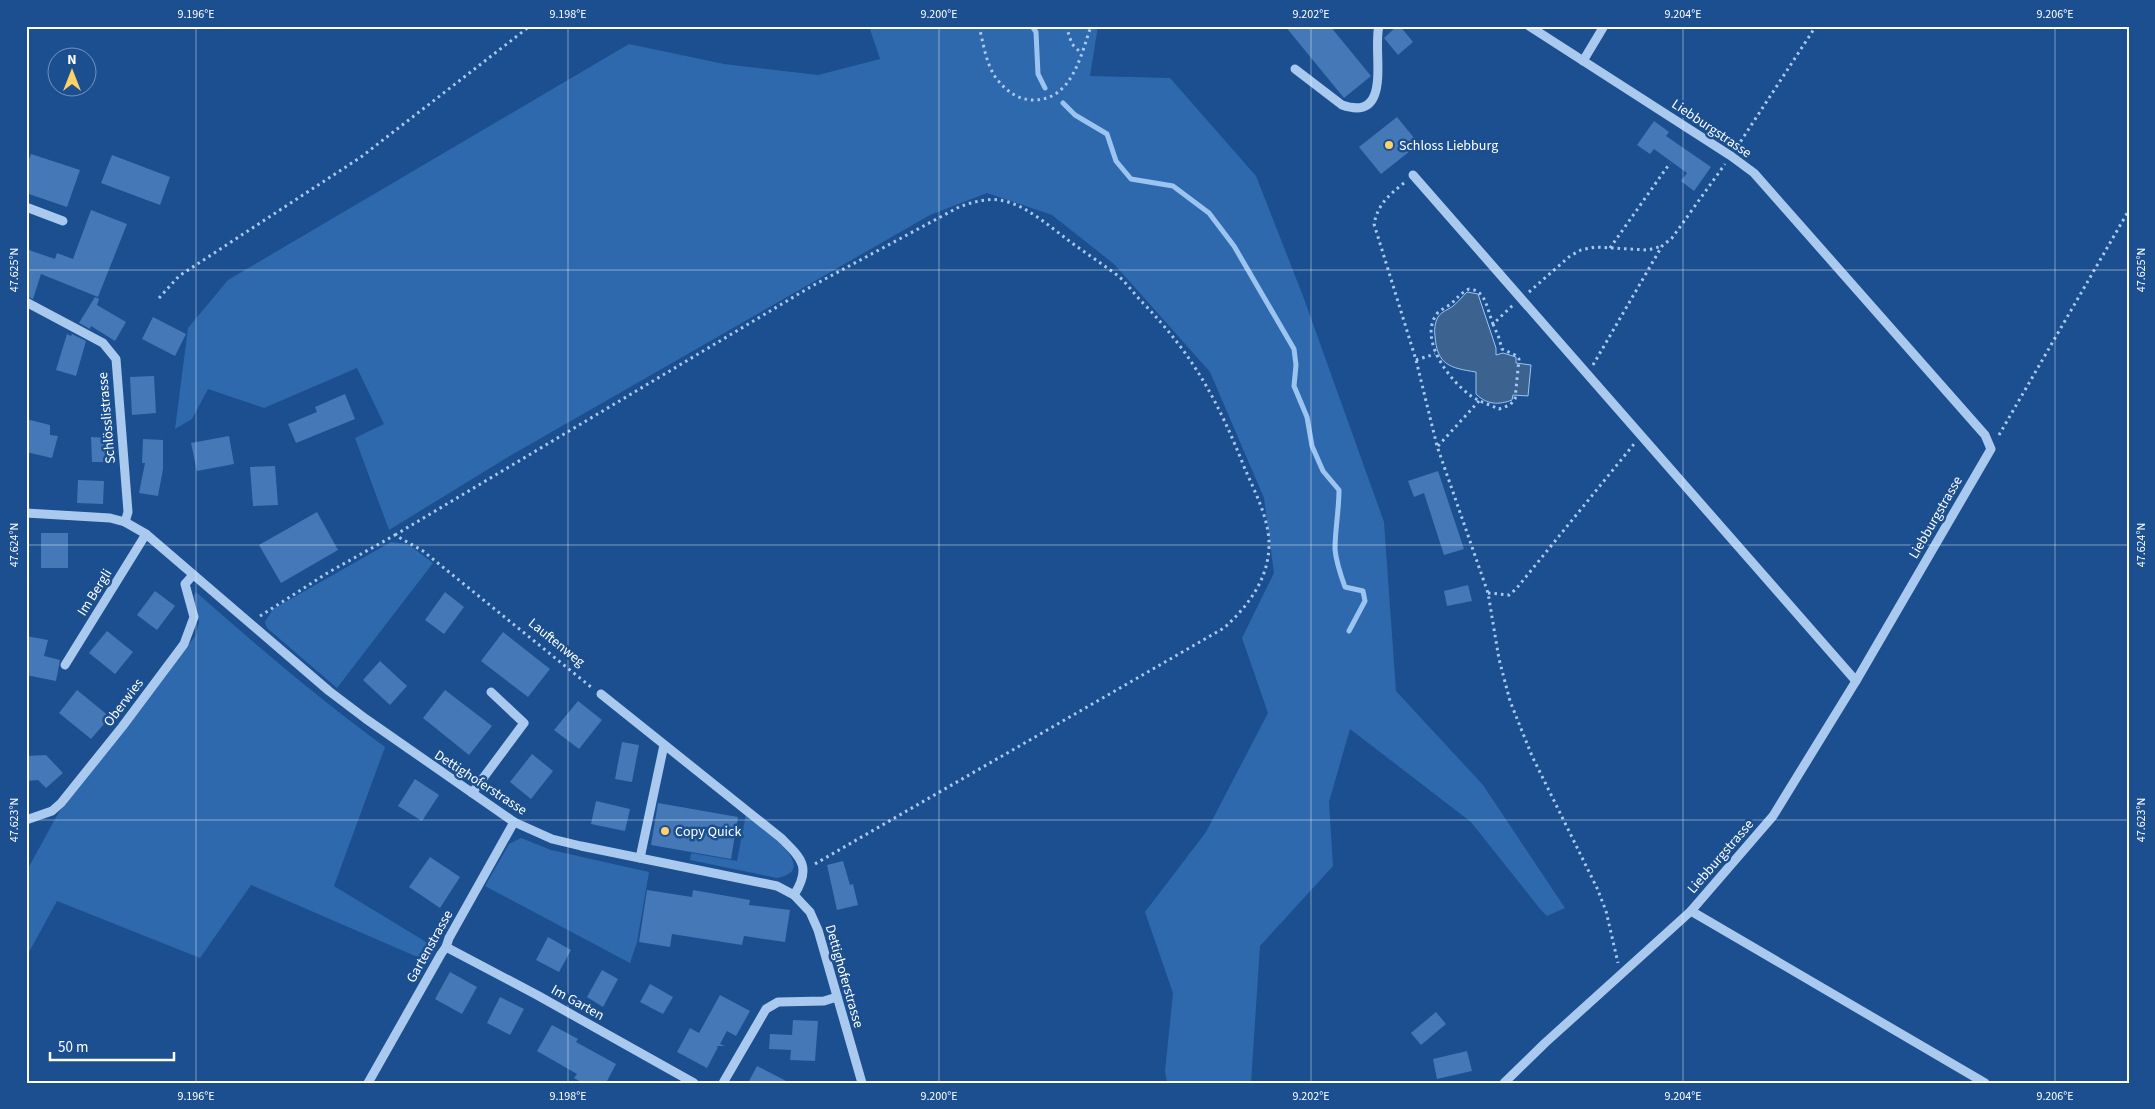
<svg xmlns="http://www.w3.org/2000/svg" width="2155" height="1109" font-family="'Source Sans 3',sans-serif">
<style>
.green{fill:#2e69ad}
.water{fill:#3c6290;stroke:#9cc4f0}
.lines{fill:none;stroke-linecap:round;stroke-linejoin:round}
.stream{stroke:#9cc4f0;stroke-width:5}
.building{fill:#4478b7}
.path{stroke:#a9c9ee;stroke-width:3;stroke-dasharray:2.5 4;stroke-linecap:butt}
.minor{stroke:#a9c9ee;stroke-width:9}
.ticks{fill:none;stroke:#fff;stroke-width:1;stroke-opacity:0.45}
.poi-dot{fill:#ffd166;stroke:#1b4f8f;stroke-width:2}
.labels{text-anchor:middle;stroke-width:5;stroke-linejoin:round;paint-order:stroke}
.street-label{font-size:14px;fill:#fff;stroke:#1b4f8f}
.poi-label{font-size:14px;fill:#fff;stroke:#1b4f8f;text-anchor:start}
.neatline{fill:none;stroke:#fff;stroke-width:2}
.ticks-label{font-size:12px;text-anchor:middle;fill:#fff}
</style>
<rect width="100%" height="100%" fill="#1b4f8f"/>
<!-- green -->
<g class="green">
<polygon points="869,26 1098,26 1090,76 1170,78 1256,176 1303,296 1384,522 1396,691 1483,785 1565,908 1547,916 1541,910 1471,822 1350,729 1329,802 1333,866 1260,946 1251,1083 1167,1083 1165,1071 1173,993 1145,912 1206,832 1268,713 1242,638 1274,573 1264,498 1210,372 1114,264 1052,215 987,193 930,215 508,457 389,530 355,438 384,424 357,368 264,408 208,389 192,419 175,429 188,328 228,280 629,44 724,64 818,75 880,59"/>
<polygon points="391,542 408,544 433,563 337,688 267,628 265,622 273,609"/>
<path d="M196,592C257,646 319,699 385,747L334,886L436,948L429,962L251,885L200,958L57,901L29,952L26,951V872L59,812L196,635L199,622L194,596Z"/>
<path d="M746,814C759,825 824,870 777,878L690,860L691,853L737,861Z"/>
<polygon points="521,838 551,850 649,872 637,942 630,963 485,886 509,844"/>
</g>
<!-- water -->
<path class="water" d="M1467,292L1478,294L1496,348V355L1503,353L1516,357V363L1531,365L1528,396L1513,395L1512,400C1499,405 1487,405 1476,394V372C1450,368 1437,365 1435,336C1434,331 1435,322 1438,317C1442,311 1448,310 1453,306C1458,302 1463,296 1467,292Z"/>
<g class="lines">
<!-- stream -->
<g class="stream">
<polyline points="1032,26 1036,32 1038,74 1045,88"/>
<path d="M1063,103L1075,115L1107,134L1116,161L1131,179L1173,186L1209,213L1234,246L1294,349L1296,365L1294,386L1307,417L1312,446L1323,471L1339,490C1339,510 1335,530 1335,549C1336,562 1341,576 1345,587L1363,591L1365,601L1349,631"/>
</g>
</g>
<!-- building -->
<g class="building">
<polygon points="1285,26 1330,26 1371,76 1344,98"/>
<polygon points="1397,26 1400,26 1413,42 1398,55 1384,38"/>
<polygon points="1397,117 1419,144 1381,174 1359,147"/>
<polygon points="1654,121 1669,132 1666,136 1711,167 1694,191 1681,181 1687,173 1654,149 1650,154 1637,145"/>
<polygon points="31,154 80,170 67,207 26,193 26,167"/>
<polygon points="112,155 170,177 160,205 101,183"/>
<polygon points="91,210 127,224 98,297 41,274 33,299 26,296 26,249 55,259 57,253 73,259"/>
<polygon points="95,297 99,299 97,305 126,322 115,341 91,326 90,329 79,323"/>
<polygon points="153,317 186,334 175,356 142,339"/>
<polygon points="67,334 71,336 72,334 86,341 76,376 56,370"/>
<polygon points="154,376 156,413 132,415 130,377"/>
<polygon points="345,394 355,419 296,443 288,424 317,412 315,407"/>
<polygon points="26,419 50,425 50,435 58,436 52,458 26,452"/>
<polygon points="229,436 234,464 197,471 191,443"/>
<polygon points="91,437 109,438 110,462 92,462"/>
<polygon points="143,439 163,440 163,469 158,496 139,493 145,463 142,463"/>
<polygon points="275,466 278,505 253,506 250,467"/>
<polygon points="1438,471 1464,549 1444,555 1424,493 1414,497 1408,481"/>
<polygon points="78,480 104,481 103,504 77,503"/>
<polygon points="317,512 338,550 281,583 259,545"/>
<rect x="41" y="533" width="27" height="35"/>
<polygon points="1468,585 1472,601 1447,606 1444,591"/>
<polygon points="155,591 175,606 157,630 137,615"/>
<polygon points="445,592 464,607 444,634 425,620"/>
<polygon points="107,631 133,652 115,674 89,653"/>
<polygon points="503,632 550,669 528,697 481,661"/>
<polygon points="26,636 48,640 44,656 60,660 56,681 26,675"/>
<polygon points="380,661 407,686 390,705 363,680"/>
<polygon points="77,690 110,717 91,739 59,713"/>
<polygon points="445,690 492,726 469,755 423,718"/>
<polygon points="578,701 602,720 579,749 554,730"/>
<polygon points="622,742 639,745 632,782 615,779"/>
<polygon points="532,754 553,771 531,799 510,782"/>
<polygon points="46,755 63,773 46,788 38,780 26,781 26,756"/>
<polygon points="415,779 439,795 422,821 398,806"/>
<polygon points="596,801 630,809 625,831 591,824"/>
<polygon points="658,803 738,817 731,859 651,845"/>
<polygon points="430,857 460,877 440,908 409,887"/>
<polygon points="843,861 850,885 853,884 858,905 837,910 827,865"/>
<polygon points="647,890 692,897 693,890 750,900 749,905 790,910 785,942 744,936 742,945 672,934 670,947 639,942"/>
<polygon points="548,937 571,950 559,972 536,960"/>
<polygon points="602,970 618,979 603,1007 587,997"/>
<polygon points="450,972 477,987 462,1014 435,999"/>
<polygon points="650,984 673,997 663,1014 640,1002"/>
<polygon points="720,995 750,1011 736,1036 727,1031 720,1044 725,1046 716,1046 718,1047 707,1068 677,1052 690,1028 699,1033"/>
<polygon points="500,997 524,1009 510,1035 487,1023"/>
<polygon points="1436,1012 1446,1024 1421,1045 1411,1033"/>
<polygon points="793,1020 818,1021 815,1061 790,1060 791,1050 769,1049 770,1034 792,1035"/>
<polygon points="552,1025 578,1039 576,1042 616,1064 606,1083 583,1083 574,1078 577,1074 537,1051"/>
<polygon points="1467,1051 1472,1071 1437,1079 1433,1059"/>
<polygon points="757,1066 790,1083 748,1083"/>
</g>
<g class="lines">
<!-- path -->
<g class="path">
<path d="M979,26C983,42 986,64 996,78C1006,91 1018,100 1034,100C1072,100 1081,55 1091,26"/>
<polyline points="1066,26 1072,44 1081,53"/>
<polyline points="1737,147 1816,26"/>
<path d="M1404,183C1389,195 1378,204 1374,224L1416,360L1437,446L1488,593L1499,659L1510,701L1532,756L1597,888L1606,911L1618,963"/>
<polyline points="1610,248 1670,163"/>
<polyline points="1529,292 1570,256 1581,250 1595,247 1648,250 1662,246"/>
<polyline points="159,298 179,276 361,157 530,26"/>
<path d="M1493,324L1499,338L1502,349L1515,355L1519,359L1515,399L1510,405L1499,409C1490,405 1480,402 1471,396C1450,381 1419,341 1436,315C1439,310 1447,307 1451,304C1457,298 1461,293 1469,289C1486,290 1487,309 1493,324L1513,305"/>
<polyline points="1416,360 1435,354"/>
<polyline points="1593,365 1662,246 1672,238 1725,164"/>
<polyline points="1999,435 2129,210"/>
<polyline points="1438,446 1479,401"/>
<path d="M395,535L812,286L959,207C973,202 989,197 1004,201C1027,206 1049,226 1068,240C1084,252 1101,263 1117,275C1127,283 1134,294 1143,303C1194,356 1218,401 1245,469C1255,492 1269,519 1269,544C1269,579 1248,606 1224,628L813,865"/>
<polyline points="1488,593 1509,595 1516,589 1634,444"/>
<polyline points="260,616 329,572 395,535 423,551 591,687"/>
</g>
<!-- minor -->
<g class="minor">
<polyline points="1583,61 1604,26"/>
<path d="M1295,69L1342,105C1394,123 1372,51 1379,26"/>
<polyline points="1413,175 1856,681"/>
<polyline points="26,207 63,221"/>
<polyline points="26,302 103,343 116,359 128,512 125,522"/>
<polyline points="26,513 110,518 125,522 146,534 329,691 366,719 514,822 552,839 581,846 777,886 794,895 810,912 818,930 862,1083"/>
<polyline points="65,665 146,534"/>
<path d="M601,694L781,838C801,858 812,867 794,895"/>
<polyline points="472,793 524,723 491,692"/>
<polyline points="26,820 52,811 61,803 122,727 184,644 194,617 185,584 193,575"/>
<polyline points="640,858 664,745"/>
<polyline points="1691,911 1985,1083"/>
<polyline points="446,947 537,995 694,1083"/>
<polyline points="368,1083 441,954 446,947 449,938 514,822"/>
<polyline points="723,1083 766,1009 778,1002 824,1001 837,997"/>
<polyline points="1504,1083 1545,1043 1691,911 1773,816 1856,681 1991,449 1985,435 1754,173 1731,156 1529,26"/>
</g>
</g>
<!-- ticks -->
<path class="ticks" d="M196,26V1083M568,26V1083M939,26V1083M1311,26V1083M1683,26V1083M2055,26V1083M26,270H2129M26,545H2129M26,820H2129"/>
<!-- markers -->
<g class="poi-dot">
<circle cx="1389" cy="145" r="5"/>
<circle cx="665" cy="831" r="5"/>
</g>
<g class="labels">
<!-- street labels -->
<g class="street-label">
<text transform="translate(1712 128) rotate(34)" y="5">Liebburgstrasse</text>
<text transform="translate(106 418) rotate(-95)" y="5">Schlösslistrasse</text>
<text transform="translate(1935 517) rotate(-60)" y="5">Liebburgstrasse</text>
<text transform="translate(94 592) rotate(-58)" y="5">Im Bergli</text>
<text transform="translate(557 642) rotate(39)" y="5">Lauftenweg</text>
<text transform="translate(123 702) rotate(-53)" y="5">Oberwies</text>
<text transform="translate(481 782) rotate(33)" y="5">Dettighoferstrasse</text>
<text transform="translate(1720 856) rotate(-49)" y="5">Liebburgstrasse</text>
<text transform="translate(429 946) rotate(-61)" y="5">Gartenstrasse</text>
<text transform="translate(845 976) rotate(74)" y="5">Dettighoferstrasse</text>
<text transform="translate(578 1002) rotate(29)" y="5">Im Garten</text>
</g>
<!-- poi labels -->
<g class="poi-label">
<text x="1399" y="150">Schloss Liebburg</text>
<text x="675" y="836">Copy Quick</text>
</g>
</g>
<!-- border -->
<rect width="2155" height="1109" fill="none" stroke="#1b4f8f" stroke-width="55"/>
<!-- north arrow -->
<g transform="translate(72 72)"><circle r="24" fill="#1b4f8f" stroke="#7695bc"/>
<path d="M0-4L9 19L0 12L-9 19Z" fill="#ffd166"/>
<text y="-8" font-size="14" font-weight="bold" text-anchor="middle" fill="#ffffff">N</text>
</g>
<!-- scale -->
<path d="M50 1052v8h124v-8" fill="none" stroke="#ffffff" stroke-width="2.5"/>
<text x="58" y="1052" font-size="15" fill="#ffffff" stroke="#1b4f8f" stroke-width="4" paint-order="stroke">50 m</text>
<rect x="28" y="28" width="2100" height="1054" class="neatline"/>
<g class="ticks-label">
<text x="196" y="18">9.196°E</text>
<text x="568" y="18">9.198°E</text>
<text x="939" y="18">9.200°E</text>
<text x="1311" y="18">9.202°E</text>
<text x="1683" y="18">9.204°E</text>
<text x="2055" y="18">9.206°E</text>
<text transform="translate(14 270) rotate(-90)" y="4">47.625°N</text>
<text transform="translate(2141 270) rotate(-90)" y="4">47.625°N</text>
<text transform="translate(14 545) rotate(-90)" y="4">47.624°N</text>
<text transform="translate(2141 545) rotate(-90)" y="4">47.624°N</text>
<text transform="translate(14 820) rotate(-90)" y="4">47.623°N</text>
<text transform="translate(2141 820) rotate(-90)" y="4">47.623°N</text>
<text x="196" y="1100">9.196°E</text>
<text x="568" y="1100">9.198°E</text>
<text x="939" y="1100">9.200°E</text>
<text x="1311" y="1100">9.202°E</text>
<text x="1683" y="1100">9.204°E</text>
<text x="2055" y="1100">9.206°E</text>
</g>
</svg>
